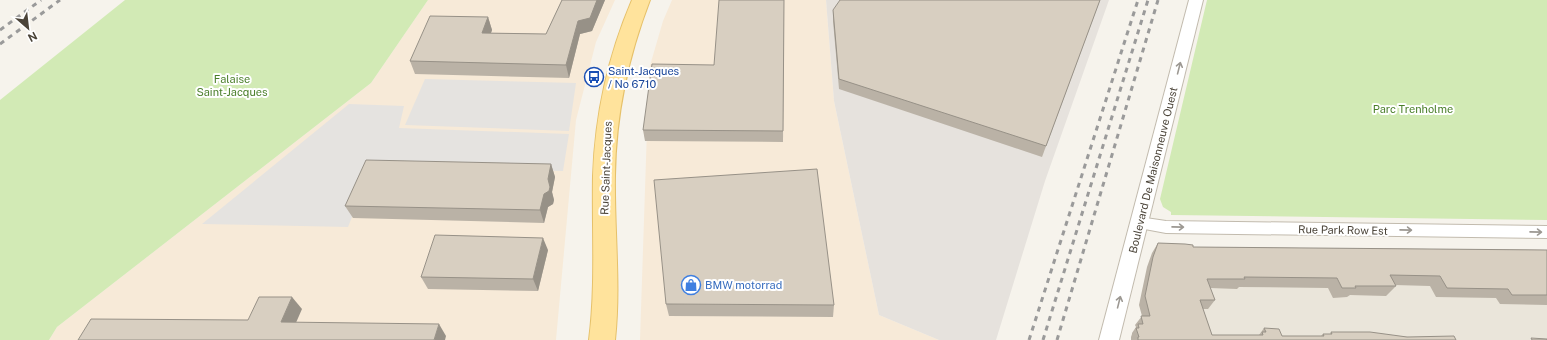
<svg xmlns="http://www.w3.org/2000/svg" width="1547" height="340" font-family="'Public Sans',sans-serif">
<style>
.residential{fill:#eae5da}
.commercial{fill:#f7ead8}
.industrial{fill:#e6e2dd}
.green{fill:#d2eab5}
.parking{fill:#e5e3e0}
.lines{fill:none;stroke-linecap:round;stroke-linejoin:round}
.minor-casing{stroke:#c2bbae;stroke-width:2}
.tertiary-casing{stroke:#c2bbae;stroke-width:2}
.primary-casing{stroke:#e6c16a;stroke-width:2}
.minor{fill:#fff;fill-rule:evenodd}
.tertiary{fill:#fff;fill-rule:evenodd}
.primary{fill:#ffe39c;fill-rule:evenodd}
.rail{stroke:#9a9a9a;stroke-width:3;stroke-dasharray:5 5;stroke-linecap:butt}
.wall{fill:#bab2a6}
.shaded-wall{fill:#979187}
.building{fill:#d8cfc1;stroke:#979187}
.oneway{stroke:#9c9892}
.labels{text-anchor:middle;stroke-width:4;stroke-linejoin:round;paint-order:stroke}
.transit-label{font-size:11px;fill:#164399;stroke:#fff;text-anchor:start}
.park-label{font-size:11px;fill:#4a7f2a;stroke:#fff}
.street-label{font-size:11px;fill:#4b4439;stroke:#fff}
.shop-label{font-size:11px;fill:#366cbe;stroke:#fff;text-anchor:start}
</style>
<rect width="100%" height="100%" fill="#f6f3ec"/>
<!-- residential -->
<polygon class="residential" points="1157,249 1547,255 1547,340 1136,340"/>
<!-- commercial -->
<g class="commercial">
<polygon points="428,0 615,0 596,42 576,120 556,340 49,340 57,327 371,83"/>
<polygon points="672,0 826,0 834,101 879,315 939,340 640,340 649,69 663,21"/>
</g>
<!-- industrial -->
<polygon class="industrial" points="826,0 1109,0 1045,181 996,340 939,340 879,315 834,101"/>
<!-- green -->
<g class="green">
<polygon points="125,0 428,0 371,83 57,327 49,340 0,340 0,100"/>
<polygon points="1207,0 1547,0 1547,220 1171,215 1171,212 1163,207 1160,199"/>
</g>
<!-- parking -->
<g class="parking">
<polygon points="425,79 576,83 569,131 405,125"/>
<polygon points="349,104 404,106 399,128 569,134 563,171 372,167 348,227 202,224"/>
</g>
<g class="lines">
<!-- minor casing -->
<g class="minor-casing">
<polygon id="minor" points="1139,217 1166,221 1547,226 1547,238 1166,233 1134,227 1132,223 1134,219"/>
</g>
<!-- tertiary casing -->
<g class="tertiary-casing">
<polygon id="tertiary" points="1189,0 1203,0 1119,340 1099,340"/>
</g>
<!-- primary casing -->
<g class="primary-casing">
<path id="primary" d="M632,0H650C628,57 616,114 615,175C614,230 621,285 615,340H589C596,286 592,231 593,176C595,115 608,56 632,0Z"/>
</g>
<!-- minor -->
<use href="#minor" class="minor"/>
<!-- tertiary -->
<use href="#tertiary" class="tertiary"/>
<!-- primary -->
<use href="#primary" class="primary"/>
<!-- rail -->
<g class="rail">
<polyline points="0,30 41,0"/>
<polyline points="0,44 60,0"/>
<polyline points="1029,340 1138,0"/>
<polyline points="1043,340 1148,0"/>
<polyline points="1057,340 1158,0"/>
</g>
</g>
<!-- wall -->
<g class="wall">
<polygon points="562,0 605,0 592,31 580,34 569,78 415,74 410,61 488,17 492,30 491,33 546,34"/>
<polygon points="784,0 783,142 645,141 643,130"/>
<polygon points="1100,0 1042,157 839,89 833,21 833,10"/>
<polygon points="551,164 555,177 552,192 554,200 553,204 548,207 544,223 353,218 345,206"/>
<polygon points="1158,243 1193,247 1547,250 1547,305 1500,304 1496,298 1436,297 1430,286 1395,285 1396,286 1386,296 1350,295 1347,297 1333,298 1328,288 1239,287 1237,289 1210,288 1215,300 1208,309 1203,309 1212,335 1259,335 1264,328 1282,336 1321,336 1323,334 1330,334 1331,332 1456,340 1131,340 1131,337 1132,334 1132,333 1136,327 1135,325 1142,316 1139,305 1147,267 1152,253"/>
<polygon points="548,250 538,291 428,289 421,277"/>
<polygon points="666,304 834,305 833,317 669,316"/>
</g>
<!-- shaded-wall -->
<g class="shaded-wall">
<polygon points="597,0 605,0 592,31 580,34 569,78 566,65 578,21"/>
<polygon points="488,17 492,30 486,46 482,33"/>
<polygon points="551,164 555,177 552,192 554,200 553,204 548,207 544,223 540,210"/>
<polygon points="543,238 548,250 538,291 533,279"/>
<polygon points="292,297 302,309 291,334 281,322"/>
<polygon points="439,324 446,336 445,340 434,340"/>
</g>
<!-- building -->
<g class="building">
<polygon points="562,0 597,0 590,18 578,21 566,65 410,61 430,16 488,17 482,33 546,34"/>
<polygon points="719,0 784,0 783,131 643,130 652,64 714,65"/>
<polygon points="840,0 1100,0 1046,146 839,79 833,10"/>
<polygon points="366,160 551,164 548,179 550,187 549,191 544,194 540,210 345,206"/>
<polygon points="817,169 834,305 666,304 654,180"/>
<polygon points="435,235 543,238 533,279 421,277"/>
<polygon points="1158,243 1185,244 1193,245 1193,247 1547,250 1547,295 1512,295 1508,289 1447,288 1440,276 1390,275 1396,286 1355,286 1356,288 1342,288 1337,278 1244,277 1245,279 1207,279 1215,300 1200,300 1212,335 1263,335 1262,332 1266,332 1264,328 1279,329 1282,336 1324,336 1323,334 1332,334 1331,332 1370,332 1407,337 1454,336 1456,340 1138,340 1138,337 1139,337 1136,328 1139,328 1138,324 1143,324 1141,316 1150,316 1145,296 1153,257"/>
<polygon points="259,297 292,297 281,322 439,324 434,340 78,340 91,319 248,320"/>
<polygon points="1531,338 1547,339 1547,340 1532,340"/>
</g>
<!-- one-way arrows -->
<defs><path id="oneway-shaft" d="M-6 0H5M1.5-3L5.5 0L1.5 3" fill="none" stroke-width="1.6" stroke-linecap="round" stroke-linejoin="round"/></defs>
<g class="oneway">
<use href="#oneway-shaft" transform="translate(1179 68) rotate(-76)"/>
<use href="#oneway-shaft" transform="translate(1178 227) rotate(1)"/>
<use href="#oneway-shaft" transform="translate(1406 230) rotate(1)"/>
<use href="#oneway-shaft" transform="translate(1536 232) rotate(1)"/>
<use href="#oneway-shaft" transform="translate(1119 302) rotate(-76)"/>
</g>
<!-- icons -->
<defs>
<g id="bus-ring" transform="scale(1)"><circle r="9.5" fill="#fff" stroke="#1a4fb4" stroke-width="1.5"/><path d="M-5-6H5V4H4V6H2V4H-2V6H-4V4H-5ZM-3.5-4V0h7V-4ZM-3.5 1.2v1.5H-2V1.2ZM2 1.2v1.5H3.5V1.2Z" fill="#1a4fb4"/></g>
<g id="shop-ring" transform="scale(1)"><circle r="9.5" fill="#fff" stroke="#3f7fe0" stroke-width="1.5"/><path d="M-5-2.5h2.3a2.7 3.5 0 0 1 5.4 0H5L5.5 6h-11ZM-1.5-2.5h3a1.5 2.3 0 0 0-3 0Z" fill="#3f7fe0"/></g>
</defs>
<g fill-rule="evenodd">
<use href="#bus-ring" x="594" y="77"/>
<use href="#shop-ring" x="691" y="285"/>
</g>
<g class="labels">
<!-- transit labels -->
<g class="transit-label">
<text x="608" y="75">Saint-Jacques<tspan x="608" dy="13">/ No 6710</tspan></text>
</g>
<!-- park labels -->
<g class="park-label">
<text x="232" y="83">Falaise<tspan x="232" dy="13">Saint-Jacques</tspan></text>
<text x="1413" y="113">Parc Trenholme</text>
</g>
<!-- street labels -->
<g class="street-label">
<text transform="translate(606 168) rotate(-88)" y="4">Rue Saint-Jacques</text>
<text transform="translate(1153 170) rotate(-76)" y="4">Boulevard De Maisonneuve Ouest</text>
<text transform="translate(1343 230) rotate(1)" y="4">Rue Park Row Est</text>
</g>
<!-- shop labels -->
<g class="shop-label">
<text x="705" y="289">BMW motorrad</text>
</g>
</g>
<!-- north arrow -->
<g transform="translate(28 28) rotate(152)" stroke="#ffffff" stroke-width="3" paint-order="stroke">
<path d="M0-3L7 15L0 10L-7 15Z" fill="#4b4439"/>
<text y="-6" font-size="11" font-weight="bold" text-anchor="middle" fill="#4b4439">N</text>
</g>
</svg>
